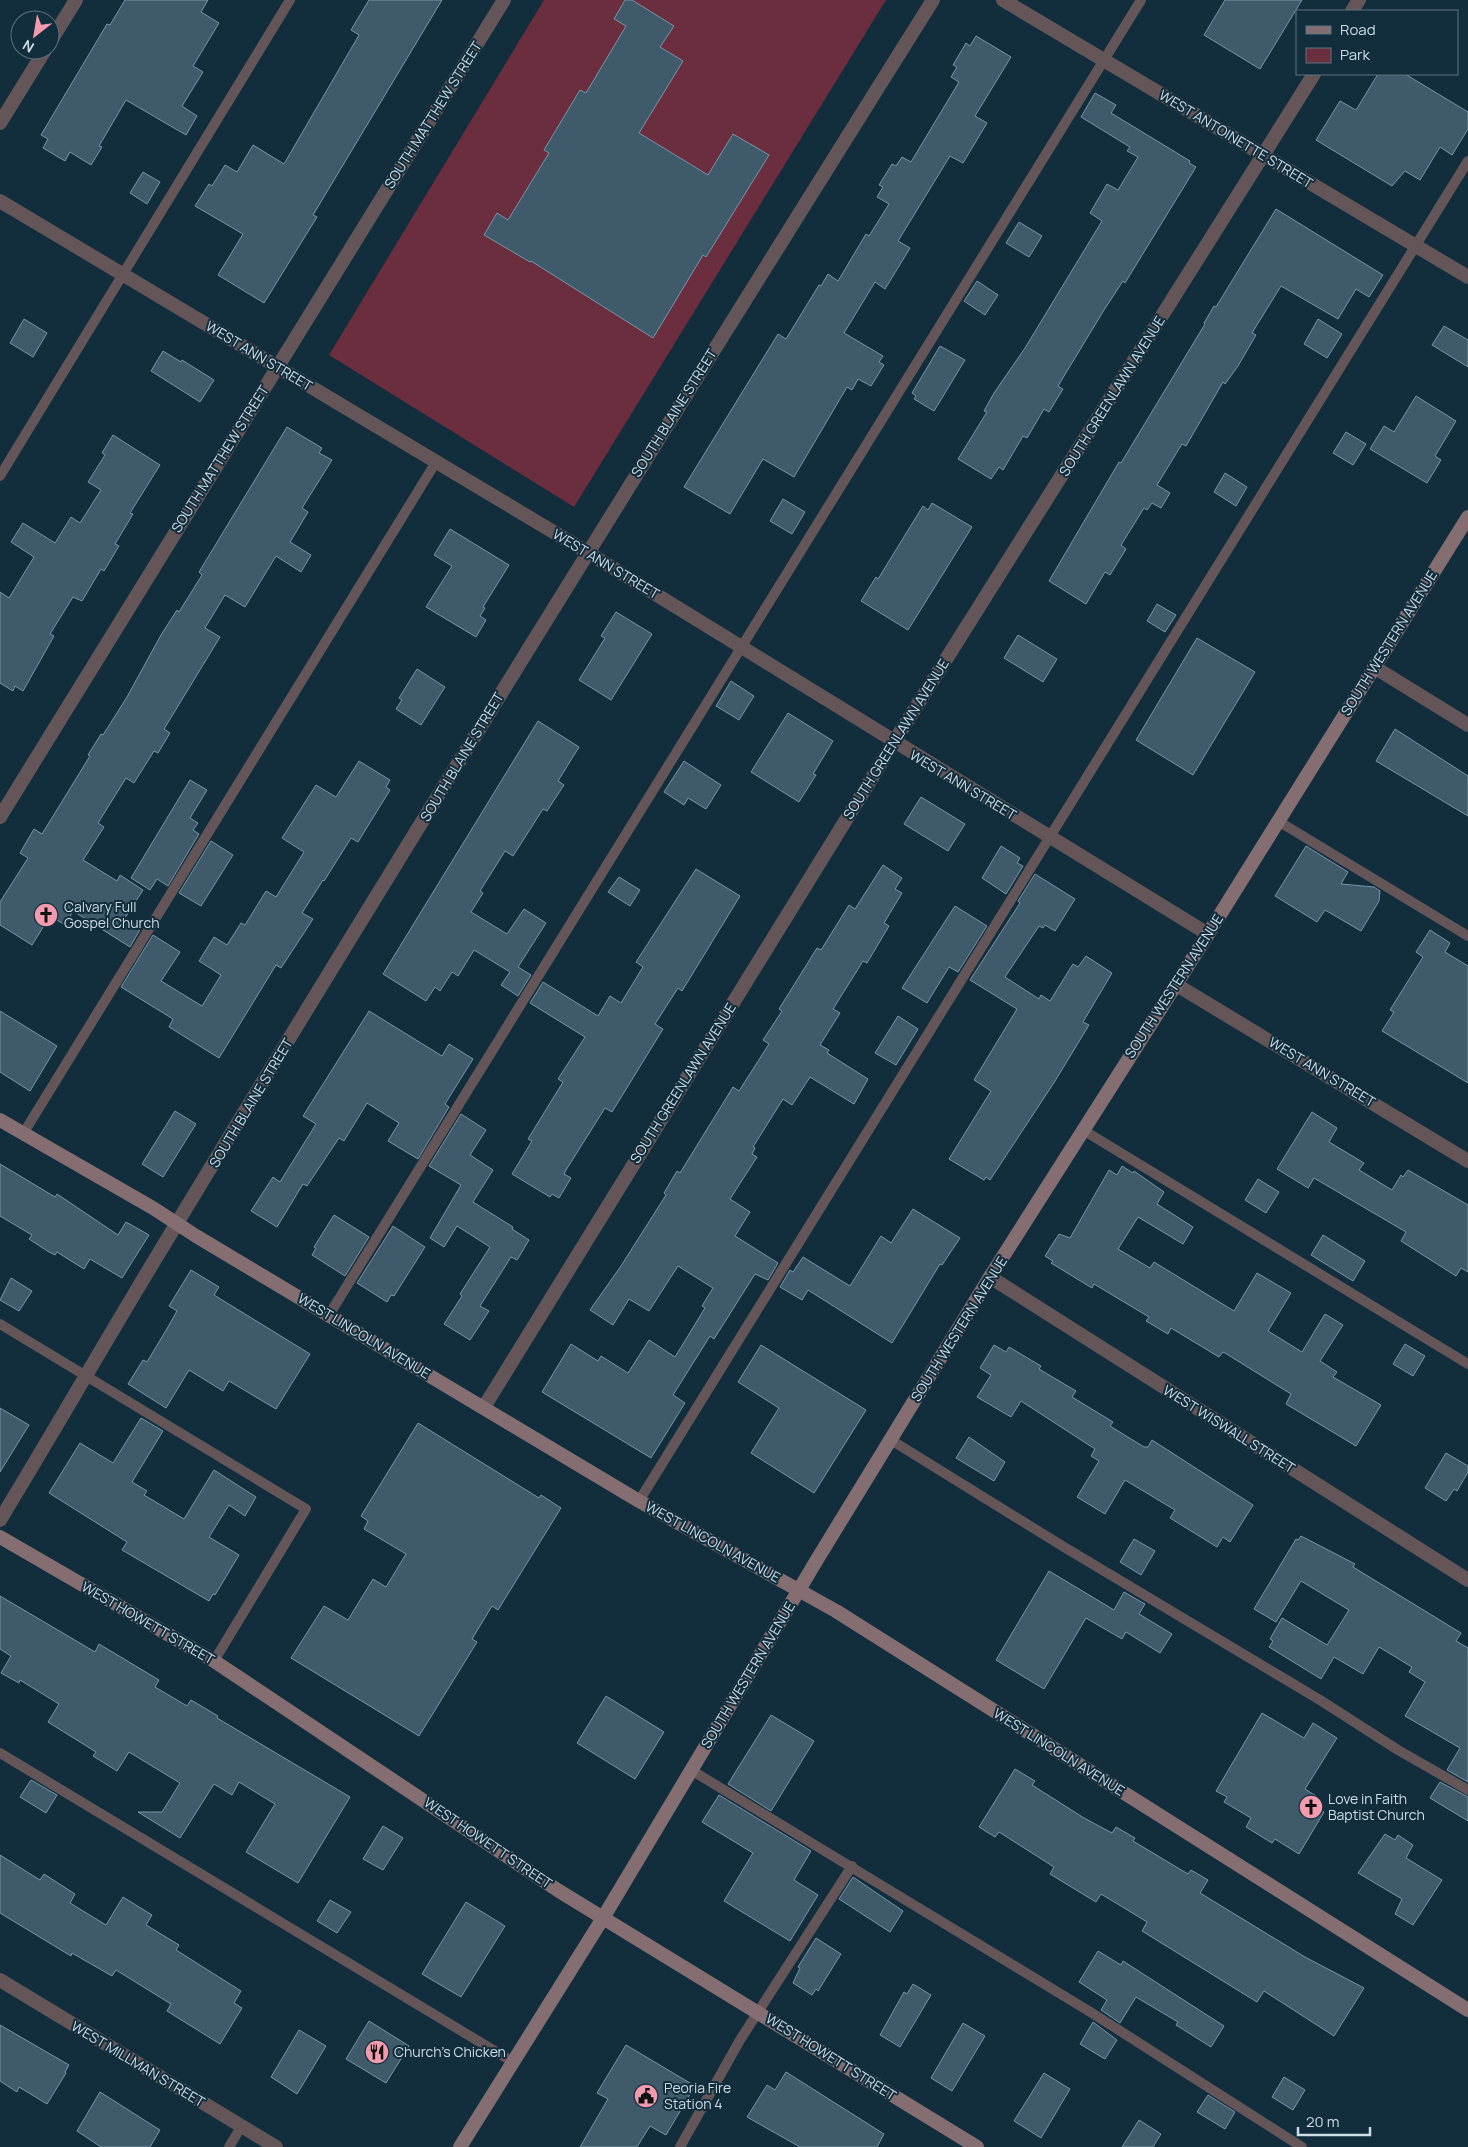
<svg xmlns="http://www.w3.org/2000/svg" width="1468" height="2147" font-family="Manrope,sans-serif">
<style>
.green{fill:#6b2e3e}
.building{fill:#3e5a6b;stroke:#7896a8}
.lines{fill:none;stroke-linecap:round;stroke-linejoin:round}
.service{stroke:#645658;stroke-width:10}
.minor{stroke:#645658;stroke-width:14}
.secondary{stroke:#846e72;stroke-width:14}
.labels{text-anchor:middle;stroke-width:4;stroke-linejoin:round;paint-order:stroke}
.street-label{font-size:14px;fill:#cddde7;stroke:#122d3c}
.poi-label{font-size:14px;fill:#cddde7;stroke:#122d3c;text-anchor:start}
</style>
<rect width="100%" height="100%" fill="#122d3c"/>
<!-- green -->
<polygon class="green" points="544,0 886,0 574,507 329,355"/>
<!-- building -->
<g class="building">
<polygon points="125,0 208,0 201,12 219,23 193,66 203,72 182,106 197,116 186,135 126,100 99,146 102,147 91,165 70,152 65,161 43,148 48,139 41,135 107,24 110,25"/>
<polygon points="369,0 442,0 313,215 317,217 264,303 218,275 243,234 195,206 209,184 212,186 225,165 237,172 253,145 284,164 359,35 351,30"/>
<polygon points="625,0 632,0 674,26 660,47 683,61 639,133 708,175 733,134 769,155 706,257 703,255 653,338 531,261 530,262 484,235 497,213 508,220 549,153 544,150 580,90 586,93 626,26 614,19"/>
<polygon points="1225,0 1302,0 1260,69 1204,35"/>
<polygon points="976,36 1011,57 975,116 987,123 963,163 950,156 898,241 910,248 885,289 875,282 844,333 883,356 879,362 884,365 871,386 858,379 852,390 847,387 794,477 763,459 730,514 684,487 778,334 786,339 819,285 821,286 828,274 838,281 866,234 869,236 889,204 877,197 883,187 879,185 892,164 896,166 902,157 911,162 959,82 951,77 957,67 953,65 966,43 970,46"/>
<polygon points="1378,74 1405,74 1468,112 1468,129 1452,155 1440,147 1420,180 1405,171 1392,186 1316,140 1340,101 1356,110"/>
<polygon points="1095,93 1116,105 1111,113 1190,161 1189,163 1196,167 1125,283 1123,281 1104,310 1058,386 1063,389 1049,412 1044,409 1027,438 1023,436 1003,470 999,467 991,479 958,459 987,412 984,411 994,393 1025,348 1102,221 1090,213 1107,184 1118,190 1138,157 1127,151 1130,147 1081,117"/>
<polygon points="143,172 160,182 147,204 130,193"/>
<polygon points="1276,209 1383,275 1369,297 1356,289 1338,319 1281,286 1252,333 1256,335 1238,366 1225,384 1223,382 1186,446 1182,444 1157,485 1170,493 1161,508 1152,503 1147,510 1144,508 1121,545 1126,549 1110,575 1105,572 1086,604 1049,581 1119,462 1121,463 1205,324 1204,323 1214,306 1216,307"/>
<polygon points="1019,222 1042,236 1029,257 1006,243"/>
<polygon points="977,281 998,295 985,315 964,301"/>
<polygon points="24,319 47,333 33,357 10,343"/>
<polygon points="1318,319 1342,334 1327,358 1304,344"/>
<polygon points="1444,326 1468,340 1468,367 1432,345"/>
<polygon points="940,346 965,360 934,411 914,399 916,396 912,393"/>
<polygon points="163,351 181,362 182,360 214,380 200,402 151,371"/>
<polygon points="1416,396 1456,421 1435,456 1441,460 1427,483 1370,449 1384,426 1394,432"/>
<polygon points="287,427 322,448 319,453 332,460 302,508 308,512 290,542 311,555 301,572 276,556 245,607 225,595 205,628 220,637 164,729 170,733 158,753 154,751 134,783 126,778 98,823 104,827 83,860 117,881 120,875 143,890 125,918 141,928 130,947 73,911 65,925 50,916 32,945 0,925 0,902 28,858 20,853 34,829 42,834 90,756 88,755 101,734 103,735 127,697 161,635 177,610 179,612 202,575 199,572"/>
<polygon points="1346,432 1366,444 1353,465 1333,453"/>
<polygon points="113,435 160,465 130,513 133,514 115,544 119,546 104,571 101,569 82,601 73,597 50,634 54,636 23,691 15,686 13,691 0,683 0,592 9,598 34,557 11,542 23,523 55,543 71,517 80,523 101,490 88,482 105,455 102,453"/>
<polygon points="1225,473 1247,487 1236,506 1214,492"/>
<polygon points="783,499 805,512 792,534 770,521"/>
<polygon points="932,503 972,527 908,630 861,601 876,577 878,579 923,506 928,510"/>
<polygon points="450,529 509,565 483,607 485,608 480,616 486,620 476,637 426,607 452,566 434,555"/>
<polygon points="1157,604 1176,615 1165,632 1147,621"/>
<polygon points="616,612 652,634 611,700 579,680 605,638 601,636"/>
<polygon points="1018,635 1057,659 1043,682 1004,658"/>
<polygon points="1197,638 1255,672 1193,775 1136,740"/>
<polygon points="417,669 445,687 421,725 396,709 402,700 399,698"/>
<polygon points="731,681 754,696 739,720 716,706"/>
<polygon points="788,713 833,741 813,774 816,775 799,802 751,772"/>
<polygon points="538,721 579,747 558,781 564,785 547,811 543,809 513,856 505,851 480,891 483,893 471,912 507,934 524,909 546,923 518,967 531,975 518,996 501,985 510,972 474,950 458,976 452,972 440,991 435,987 426,1001 383,974"/>
<polygon points="1395,729 1468,776 1468,816 1376,761"/>
<polygon points="359,761 390,780 386,787 390,790 358,842 351,838 324,881 323,880 302,913 313,919 281,968 276,965 219,1058 169,1027 173,1019 121,987 153,935 180,952 161,981 202,1006 221,975 199,961 214,937 227,945 241,923 245,925 266,891 276,897 304,852 282,838 316,785 336,797"/>
<polygon points="684,761 721,785 706,809 688,798 684,805 664,792"/>
<polygon points="190,780 207,790 190,818 198,823 193,830 199,834 168,886 157,879 150,890 131,878"/>
<polygon points="921,797 965,824 948,851 904,824"/>
<polygon points="211,841 233,855 201,906 179,893"/>
<polygon points="1001,846 1020,858 1017,863 1023,866 1006,894 982,878"/>
<polygon points="1306,846 1348,872 1341,884 1374,887 1380,891 1379,901 1361,931 1325,910 1317,922 1275,896"/>
<polygon points="883,865 902,878 895,889 902,893 884,923 889,926 867,963 863,961 833,1009 840,1013 820,1045 829,1050 827,1053 868,1079 854,1104 810,1077 792,1105 783,1099 753,1147 755,1148 752,1154 757,1157 730,1199 750,1212 735,1236 778,1263 768,1280 755,1274 714,1339 710,1336 673,1395 685,1403 651,1458 542,1392 571,1344 598,1361 601,1356 628,1373 649,1340 675,1357 705,1308 702,1306 713,1288 678,1266 649,1311 629,1299 613,1325 590,1310 621,1266 666,1195 664,1193 677,1171 680,1173 733,1087 739,1091 769,1044 763,1040 782,1011 779,1009 817,948 821,950 849,905 855,909"/>
<polygon points="696,869 740,896 682,991 678,988 655,1024 663,1029 612,1112 605,1108 566,1170 564,1174 571,1178 559,1198 552,1194 550,1197 512,1174 532,1141 528,1139 563,1082 558,1079 585,1037 530,1003 543,982 598,1016 610,996 621,1003 643,967 636,962"/>
<polygon points="1035,874 1075,899 1055,931 1045,925 1043,928 1039,926 1005,977 1039,999 1041,995 1050,1001 1073,964 1078,967 1086,956 1112,973 1083,1022 1089,1025 1055,1081 990,1180 986,1177 984,1180 949,1159 991,1091 974,1080 1017,1009 970,980 1020,903 1018,901"/>
<polygon points="619,877 640,890 630,906 608,892"/>
<polygon points="955,906 987,926 958,972 949,967 927,1003 902,988"/>
<polygon points="1430,930 1450,943 1445,952 1468,966 1468,1083 1382,1031 1394,1012 1390,1010 1423,957 1416,952"/>
<polygon points="0,1011 57,1046 30,1091 0,1072"/>
<polygon points="369,1011 442,1056 449,1044 473,1059 445,1104 449,1107 418,1159 388,1141 399,1123 367,1103 344,1141 339,1138 307,1186 303,1184 277,1227 251,1211 273,1177 280,1182 316,1124 303,1116"/>
<polygon points="898,1016 918,1029 896,1065 875,1053"/>
<polygon points="175,1111 196,1124 163,1177 142,1164"/>
<polygon points="1312,1112 1337,1128 1329,1142 1364,1163 1359,1170 1392,1190 1401,1175 1403,1177 1408,1170 1468,1205 1468,1272 1461,1268 1456,1276 1401,1241 1406,1232 1314,1178 1308,1188 1277,1169"/>
<polygon points="461,1114 486,1130 470,1155 493,1170 473,1202 513,1227 512,1229 529,1240 517,1260 511,1257 480,1306 489,1311 470,1340 444,1324 462,1296 460,1294 490,1247 457,1226 444,1247 430,1238 461,1185 429,1166"/>
<polygon points="0,1164 55,1197 57,1194 118,1235 126,1222 149,1235 122,1278 90,1259 84,1269 57,1252 55,1255 49,1252 29,1239 32,1235 0,1216"/>
<polygon points="1122,1166 1133,1173 1134,1171 1164,1192 1157,1204 1193,1227 1183,1244 1138,1217 1118,1249 1150,1268 1154,1262 1234,1311 1257,1273 1291,1293 1268,1331 1302,1352 1325,1314 1343,1325 1320,1361 1337,1372 1333,1377 1381,1405 1356,1446 1286,1404 1291,1394 1225,1353 1223,1352 1219,1357 1171,1328 1168,1334 1146,1321 1149,1317 1094,1284 1092,1288 1051,1263 1053,1261 1045,1256 1059,1234 1070,1238 1109,1170 1117,1175"/>
<polygon points="1258,1179 1279,1192 1266,1213 1245,1200"/>
<polygon points="913,1209 960,1238 942,1265 940,1264 892,1343 808,1290 802,1300 780,1287 790,1270 793,1272 803,1257 850,1286 881,1236 891,1243"/>
<polygon points="334,1215 369,1237 345,1276 312,1255 316,1248 314,1247"/>
<polygon points="393,1226 425,1247 394,1296 391,1295 387,1302 357,1283"/>
<polygon points="1323,1235 1365,1261 1353,1281 1311,1255"/>
<polygon points="191,1270 219,1287 214,1295 310,1354 276,1409 229,1381 223,1391 189,1370 166,1408 128,1384 143,1360 147,1362 168,1327 177,1311 169,1306"/>
<polygon points="11,1278 32,1291 19,1311 0,1300"/>
<polygon points="1405,1344 1425,1356 1413,1376 1393,1364"/>
<polygon points="761,1345 866,1410 814,1493 751,1453 779,1408 738,1382"/>
<polygon points="994,1345 1006,1352 1009,1347 1041,1366 1039,1369 1076,1391 1072,1397 1113,1422 1110,1426 1144,1447 1148,1447 1152,1440 1253,1505 1230,1542 1223,1537 1217,1547 1170,1518 1175,1510 1125,1480 1105,1514 1077,1497 1099,1461 1091,1456 1095,1449 1021,1401 1011,1417 977,1397 991,1375 980,1368"/>
<polygon points="0,1408 29,1425 0,1472"/>
<polygon points="141,1418 163,1431 132,1482 147,1491 144,1495 184,1519 214,1470 256,1497 245,1516 229,1505 209,1537 239,1555 215,1595 213,1594 209,1601 122,1550 127,1542 49,1493 80,1443 113,1463"/>
<polygon points="418,1423 539,1498 541,1495 561,1508 498,1610 492,1606 472,1639 477,1642 419,1736 291,1658 324,1606 348,1620 373,1579 386,1587 406,1554 364,1529 368,1521 361,1516"/>
<polygon points="969,1437 1005,1462 994,1481 956,1458"/>
<polygon points="1446,1453 1468,1466 1468,1472 1457,1491 1454,1489 1446,1501 1425,1488"/>
<polygon points="1301,1536 1355,1564 1353,1567 1461,1633 1456,1641 1468,1648 1468,1782 1447,1770 1460,1748 1405,1716 1425,1682 1409,1672 1412,1667 1379,1647 1363,1674 1334,1657 1321,1679 1269,1647 1273,1641 1270,1639 1282,1618 1327,1645 1349,1610 1301,1581 1276,1622 1254,1609 1296,1539 1298,1540"/>
<polygon points="1134,1539 1155,1551 1141,1575 1120,1562"/>
<polygon points="1049,1571 1114,1610 1124,1592 1145,1604 1139,1614 1172,1634 1160,1653 1126,1632 1122,1639 1086,1618 1044,1689 996,1660"/>
<polygon points="0,1596 95,1652 99,1644 159,1680 155,1687 187,1706 191,1700 218,1716 217,1718 350,1797 298,1883 246,1852 275,1804 239,1782 232,1795 214,1784 180,1838 138,1812 162,1812 180,1783 129,1752 117,1771 93,1756 96,1752 48,1722 59,1704 20,1680 19,1683 1,1673 11,1656 0,1649"/>
<polygon points="606,1696 664,1732 635,1779 577,1743"/>
<polygon points="1262,1713 1304,1738 1313,1723 1337,1738 1305,1789 1316,1796 1311,1804 1324,1812 1299,1854 1275,1839 1272,1843 1246,1827 1251,1818 1224,1802 1227,1797 1216,1791"/>
<polygon points="771,1715 814,1741 771,1811 728,1784"/>
<polygon points="1015,1769 1035,1781 1032,1785 1084,1818 1112,1833 1116,1827 1135,1838 1133,1841 1188,1874 1191,1870 1208,1880 1200,1893 1305,1957 1364,1988 1334,2036 1264,1991 1257,2002 1142,1931 1147,1922 1139,1917 1101,1894 1096,1902 1050,1874 1054,1867 999,1832 995,1837 979,1827"/>
<polygon points="31,1780 57,1795 46,1813 20,1797"/>
<polygon points="1440,1782 1468,1797 1468,1821 1430,1798"/>
<polygon points="719,1795 811,1851 794,1880 818,1895 790,1941 724,1901 753,1853 702,1822"/>
<polygon points="383,1826 403,1838 383,1870 363,1859"/>
<polygon points="1385,1834 1395,1840 1398,1835 1413,1845 1406,1858 1442,1880 1413,1925 1395,1914 1402,1899 1358,1873"/>
<polygon points="0,1855 40,1880 44,1874 75,1894 70,1903 106,1925 123,1897 152,1915 146,1925 179,1945 176,1950 241,1991 234,2003 242,2008 220,2044 167,2011 171,2004 116,1970 112,1976 72,1953 71,1956 0,1913"/>
<polygon points="853,1877 903,1911 890,1932 839,1899"/>
<polygon points="330,1900 351,1912 337,1933 317,1921"/>
<polygon points="466,1902 505,1926 461,1997 422,1974"/>
<polygon points="816,1938 841,1954 818,1991 816,1989 812,1995 793,1983 800,1968 798,1967"/>
<polygon points="1098,1951 1121,1965 1123,1961 1224,2026 1211,2047 1176,2025 1178,2022 1136,1997 1120,2023 1101,2010 1107,2000 1079,1982"/>
<polygon points="913,1984 931,1995 900,2047 880,2035 904,1992 907,1994"/>
<polygon points="369,2021 409,2046 386,2083 346,2059"/>
<polygon points="1093,2022 1117,2040 1105,2059 1080,2044"/>
<polygon points="963,2023 985,2036 952,2091 931,2078"/>
<polygon points="0,2025 69,2065 65,2072 66,2073 47,2104 19,2087 17,2092 0,2081"/>
<polygon points="299,2030 326,2046 297,2094 271,2077"/>
<polygon points="626,2045 695,2086 666,2135 650,2126 637,2147 580,2147 608,2099 597,2093"/>
<polygon points="786,2072 884,2134 877,2147 800,2147 747,2117 767,2085 775,2090"/>
<polygon points="1044,2073 1070,2089 1041,2138 1014,2121"/>
<polygon points="1284,2077 1305,2090 1293,2110 1272,2097"/>
<polygon points="100,2092 160,2130 150,2147 101,2147 77,2131"/>
<polygon points="1208,2095 1235,2112 1225,2129 1197,2112"/>
<polygon points="1139,2120 1161,2134 1153,2147 1122,2147"/>
</g>
<g class="lines">
<!-- service -->
<g class="service">
<polyline points="0,476 290,0"/>
<polyline points="1278,821 1468,936"/>
<polyline points="1083,1130 1468,1364"/>
<polyline points="23,1134 436,462"/>
<polyline points="329,1315 1141,0"/>
<polyline points="0,1324 306,1509 214,1661"/>
<polyline points="891,1440 1064,1547 1320,1700 1398,1750 1468,1790"/>
<polyline points="639,1501 1468,161"/>
<polyline points="0,1753 513,2062"/>
<polyline points="691,1770 1092,2013 1302,2147"/>
<polyline points="229,2147 241,2127"/>
<polyline points="680,2147 740,2040 852,1866"/>
</g>
<!-- minor -->
<g class="minor">
<polyline points="1003,0 1468,277"/>
<polyline points="1352,11 1359,0"/>
<polyline points="50,42 76,0"/>
<polyline points="0,123 45,50"/>
<polyline points="0,201 587,552 1208,934"/>
<polyline points="1374,667 1468,725"/>
<polyline points="0,817 504,0"/>
<polyline points="1175,984 1468,1161"/>
<polyline points="990,1277 1468,1580"/>
<polyline points="484,1407 894,742 1314,74"/>
<path d="M0,1520C56,1428 109,1335 165,1243C417,826 674,413 933,0"/>
<polyline points="0,1980 276,2147"/>
</g>
<!-- secondary -->
<g class="secondary">
<polyline points="0,1120 153,1208 196,1236 639,1501 836,1611 1468,2010"/>
<polyline points="0,1537 214,1661 559,1891 977,2147"/>
<polyline points="460,2147 603,1918 818,1558 990,1277 1208,934 1468,517"/>
</g>
</g>
<!-- icons -->
<defs>
<g id="church-disc" transform="scale(1.25)"><circle r="9.5" fill="#f29aae" stroke="#122d3c"/><path d="M-1.2-6h2.4v3.5h3.3v2.4h-3.3V6h-2.4V-.1h-3.3v-2.4h3.3Z" fill="#111"/></g>
<g id="restaurant-disc" transform="scale(1.25)"><circle r="9.5" fill="#f29aae" stroke="#122d3c"/><path d="M-5-6h1v4h1v-4h1v4h1v-4h1v5L-1.5 .5V6h-2V.5L-5-1ZM5-6V6H3V1.5H1.5Q1.5-4 5-6Z" fill="#111"/></g>
<g id="civic-disc" transform="scale(1.25)"><circle r="9.5" fill="#f29aae" stroke="#122d3c"/><path d="M-.6-6.5H3V-4.5H.6V-3L4-1V1h2V6H-6V1h2V-1L-.6-3ZM-1.2 2.5V6h2.4V2.5Z" fill="#111"/></g>
</defs>
<g fill-rule="evenodd">
<use href="#church-disc" x="46" y="915"/>
<use href="#church-disc" x="1311" y="1807"/>
<use href="#restaurant-disc" x="377" y="2052"/>
<use href="#civic-disc" x="646" y="2096"/>
</g>
<g class="labels">
<!-- street labels -->
<g class="street-label">
<text transform="translate(433 115) rotate(-58)" y="5">SOUTH MATTHEW STREET</text>
<text transform="translate(1236 139) rotate(31)" y="5">WEST ANTOINETTE STREET</text>
<text transform="translate(259 356) rotate(31)" y="5">WEST ANN STREET</text>
<text transform="translate(1112 396) rotate(-58)" y="5">SOUTH GREENLAWN AVENUE</text>
<text transform="translate(674 413) rotate(-58)" y="5">SOUTH BLAINE STREET</text>
<text transform="translate(220 459) rotate(-58)" y="5">SOUTH MATTHEW STREET</text>
<text transform="translate(606 564) rotate(31)" y="5">WEST ANN STREET</text>
<text transform="translate(1389 643) rotate(-58)" y="5">SOUTH WESTERN AVENUE</text>
<text transform="translate(896 739) rotate(-58)" y="5">SOUTH GREENLAWN AVENUE</text>
<text transform="translate(462 757) rotate(-59)" y="5">SOUTH BLAINE STREET</text>
<text transform="translate(963 785) rotate(31)" y="5">WEST ANN STREET</text>
<text transform="translate(1174 986) rotate(-57)" y="5">SOUTH WESTERN AVENUE</text>
<text transform="translate(1322 1072) rotate(31)" y="5">WEST ANN STREET</text>
<text transform="translate(683 1083) rotate(-58)" y="5">SOUTH GREENLAWN AVENUE</text>
<text transform="translate(251 1103) rotate(-59)" y="5">SOUTH BLAINE STREET</text>
<text transform="translate(959 1329) rotate(-58)" y="5">SOUTH WESTERN AVENUE</text>
<text transform="translate(364 1336) rotate(31)" y="5">WEST LINCOLN AVENUE</text>
<text transform="translate(1229 1429) rotate(32)" y="5">WEST WISWALL STREET</text>
<text transform="translate(713 1542) rotate(29)" y="5">WEST LINCOLN AVENUE</text>
<text transform="translate(148 1623) rotate(30)" y="5">WEST HOWETT STREET</text>
<text transform="translate(748 1675) rotate(-59)" y="5">SOUTH WESTERN AVENUE</text>
<text transform="translate(1059 1752) rotate(32)" y="5">WEST LINCOLN AVENUE</text>
<text transform="translate(488 1843) rotate(34)" y="5">WEST HOWETT STREET</text>
<text transform="translate(831 2057) rotate(32)" y="5">WEST HOWETT STREET</text>
<text transform="translate(138 2064) rotate(31)" y="5">WEST MILLMAN STREET</text>
</g>
<!-- poi labels -->
<g class="poi-label">
<text x="64" y="912">Calvary Full<tspan x="64" dy="16">Gospel Church</tspan></text>
<text x="1328" y="1804">Love in Faith<tspan x="1328" dy="16">Baptist Church</tspan></text>
<text x="394" y="2057">Church's Chicken</text>
<text x="664" y="2093">Peoria Fire<tspan x="664" dy="16">Station 4</tspan></text>
</g>
</g>
<!-- legend -->
<rect x="1296" y="10" width="162" height="65" fill="#122d3c" stroke="#5d7380"/>
<rect x="1306" y="26" width="25" height="8" fill="#846e72" stroke="#5d7380"/>
<text x="1340" y="35" font-size="15" fill="#cddde7">Road</text>
<rect x="1306" y="48" width="25" height="15" fill="#6b2e3e" stroke="#5d7380"/>
<text x="1340" y="60" font-size="15" fill="#cddde7">Park</text>
<!-- north arrow -->
<g transform="translate(35 35) rotate(211)"><circle r="24" fill="#122d3c" stroke="#5d7380"/>
<path d="M0-4L9 19L0 12L-9 19Z" fill="#f29aae"/>
<text y="-8" font-size="14" font-weight="bold" text-anchor="middle" fill="#cddde7">N</text>
</g>
<!-- scale -->
<path d="M1298 2127v8h72v-8" fill="none" stroke="#cddde7" stroke-width="2.5"/>
<text x="1306" y="2127" font-size="15" fill="#cddde7" stroke="#122d3c" stroke-width="4" paint-order="stroke">20 m</text>
</svg>
